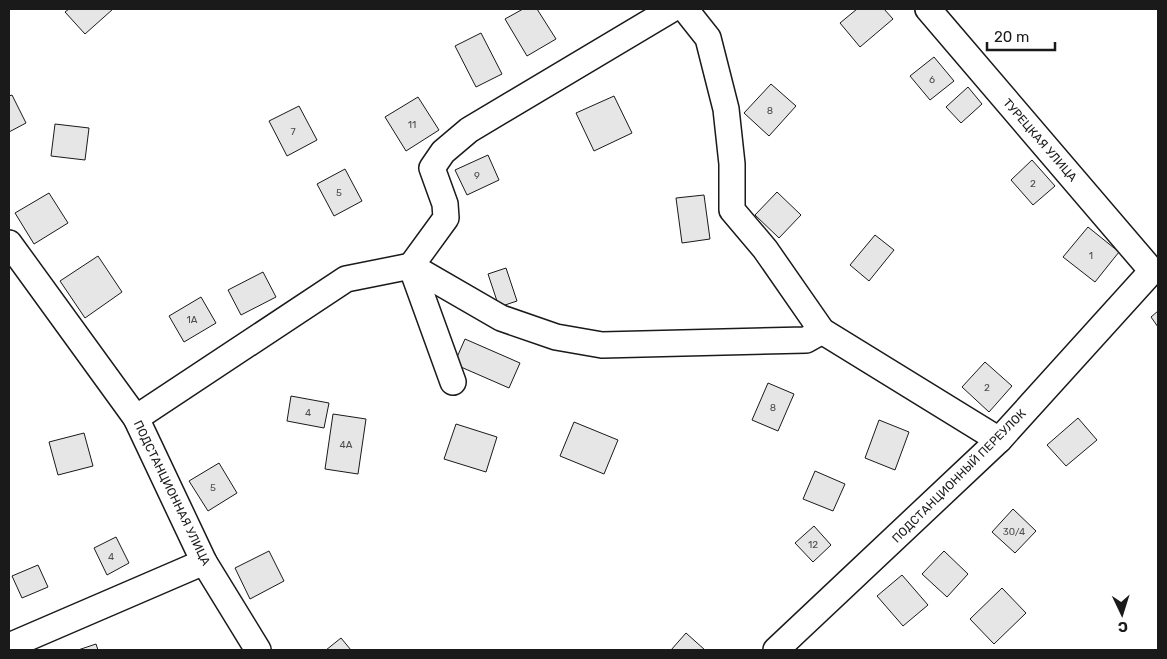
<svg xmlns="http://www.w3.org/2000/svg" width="1167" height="659" font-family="Rubik,sans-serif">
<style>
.building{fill:#e6e6e6;stroke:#1a1a1a}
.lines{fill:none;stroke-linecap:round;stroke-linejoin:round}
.minor-casing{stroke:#1a1a1a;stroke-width:28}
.minor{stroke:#fff;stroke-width:25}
.labels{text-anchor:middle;stroke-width:4;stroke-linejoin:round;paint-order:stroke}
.number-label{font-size:10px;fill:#4d4d4d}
.street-label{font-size:12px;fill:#1a1a1a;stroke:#fff}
</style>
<rect width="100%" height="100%" fill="#fff"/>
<!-- building -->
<g class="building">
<polygon points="69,9 113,9 85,34 65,12"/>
<polygon points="523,9 537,9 556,39 527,56 505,19"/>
<polygon points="857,9 884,9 893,19 860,47 840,23"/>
<polygon points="481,33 502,74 476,87 455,46"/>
<polygon points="934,57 954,81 930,100 910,76"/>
<polygon points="771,84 796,106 769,136 744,113"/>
<polygon points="968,87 982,104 961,123 946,107"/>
<polygon points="12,95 26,123 9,132 9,96"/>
<polygon points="614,96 632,133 594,151 576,113"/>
<polygon points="418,97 439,130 406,151 385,117"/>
<polygon points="299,106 317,140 287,156 269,121"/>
<polygon points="55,124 89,128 85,160 51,156"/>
<polygon points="488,155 499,180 467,195 455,170"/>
<polygon points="1032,160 1055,186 1033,205 1011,180"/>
<polygon points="345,169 362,201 334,216 317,184"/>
<polygon points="777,192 801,215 779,238 755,215"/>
<polygon points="49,193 68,223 34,244 15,213"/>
<polygon points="704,195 710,239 682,243 676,198"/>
<polygon points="1088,227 1119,252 1095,282 1063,257"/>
<polygon points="875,235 894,250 869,281 850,265"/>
<polygon points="98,256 122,292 85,318 60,281"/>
<polygon points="506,268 517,301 499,307 488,274"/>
<polygon points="263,272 276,297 241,315 228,290"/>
<polygon points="201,297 216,323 184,342 169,316"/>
<polygon points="1158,311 1158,327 1151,317"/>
<polygon points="465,339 520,363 509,388 454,364"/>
<polygon points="985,362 1012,386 989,412 962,387"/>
<polygon points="768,383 794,394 778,431 752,420"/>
<polygon points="291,396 329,403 324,428 287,421"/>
<polygon points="333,414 366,419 358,474 325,469"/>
<polygon points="1078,418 1097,440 1066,466 1047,445"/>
<polygon points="879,420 909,432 895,470 865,458"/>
<polygon points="574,422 618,440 604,474 560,456"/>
<polygon points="456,424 497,437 486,472 444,459"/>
<polygon points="84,433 93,466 58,475 49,442"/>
<polygon points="219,463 237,493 208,511 189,481"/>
<polygon points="815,471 845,484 833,511 803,499"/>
<polygon points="1013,509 1036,531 1015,553 992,532"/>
<polygon points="814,526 831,545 813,562 795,543"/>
<polygon points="116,537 129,563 107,575 94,548"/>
<polygon points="269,551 284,581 250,599 235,568"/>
<polygon points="944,551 968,574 947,597 922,574"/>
<polygon points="38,565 48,587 22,598 12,576"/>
<polygon points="902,575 928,605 903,626 877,596"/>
<polygon points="1002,588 1026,613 994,644 970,619"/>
<polygon points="686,633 705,650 671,650"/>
<polygon points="341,638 351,650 326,650"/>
<polygon points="96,644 98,650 78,650"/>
</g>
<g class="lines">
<!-- minor casing -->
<g class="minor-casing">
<g id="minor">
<polyline points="685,9 708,38 726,109 732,164 732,210 765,249 822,331 999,440"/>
<polyline points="9,243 136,418 204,562 258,650"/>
<polyline points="453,382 411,266 446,218 445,204 432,168 443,152 469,130 672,9"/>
<polyline points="136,418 346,279 411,266 501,318 556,337 602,345 806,340 822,331"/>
<polyline points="9,646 204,562"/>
<polyline points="776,650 999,440 1152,271 928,9"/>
</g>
</g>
<!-- minor -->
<use href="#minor" class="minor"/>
</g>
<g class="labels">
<!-- number labels -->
<g class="number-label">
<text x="932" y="83">6</text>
<text x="770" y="114">8</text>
<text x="412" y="128">11</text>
<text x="293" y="135">7</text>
<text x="477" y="179">9</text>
<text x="1033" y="187">2</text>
<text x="339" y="196">5</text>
<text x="1091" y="259">1</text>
<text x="192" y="323">1А</text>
<text x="987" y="391">2</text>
<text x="773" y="411">8</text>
<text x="308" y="416">4</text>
<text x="346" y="448">4А</text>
<text x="213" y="491">5</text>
<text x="1014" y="535">30/4</text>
<text x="813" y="548">12</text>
<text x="111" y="560">4</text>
</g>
<!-- street labels -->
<g class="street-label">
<text transform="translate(1040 140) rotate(49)" y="4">ТУРЕЦКАЯ УЛИЦА</text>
<text transform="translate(959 476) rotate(-45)" y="4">ПОДСТАНЦИОННЫЙ ПЕРЕУЛОК</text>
<text transform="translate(172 493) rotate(64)" y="4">ПОДСТАНЦИОННАЯ УЛИЦА</text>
</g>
</g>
<!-- border -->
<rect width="1167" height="659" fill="none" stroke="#1a1a1a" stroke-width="20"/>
<!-- north arrow -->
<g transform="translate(1122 614) rotate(176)" stroke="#ffffff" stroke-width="4" paint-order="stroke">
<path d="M0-4L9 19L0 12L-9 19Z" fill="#1a1a1a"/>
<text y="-8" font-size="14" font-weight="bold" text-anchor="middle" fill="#1a1a1a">С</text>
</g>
<!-- scale -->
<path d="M987 42v8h68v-8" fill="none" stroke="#1a1a1a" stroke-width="2.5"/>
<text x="994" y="42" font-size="15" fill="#1a1a1a" stroke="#ffffff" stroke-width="4" paint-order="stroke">20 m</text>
</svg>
